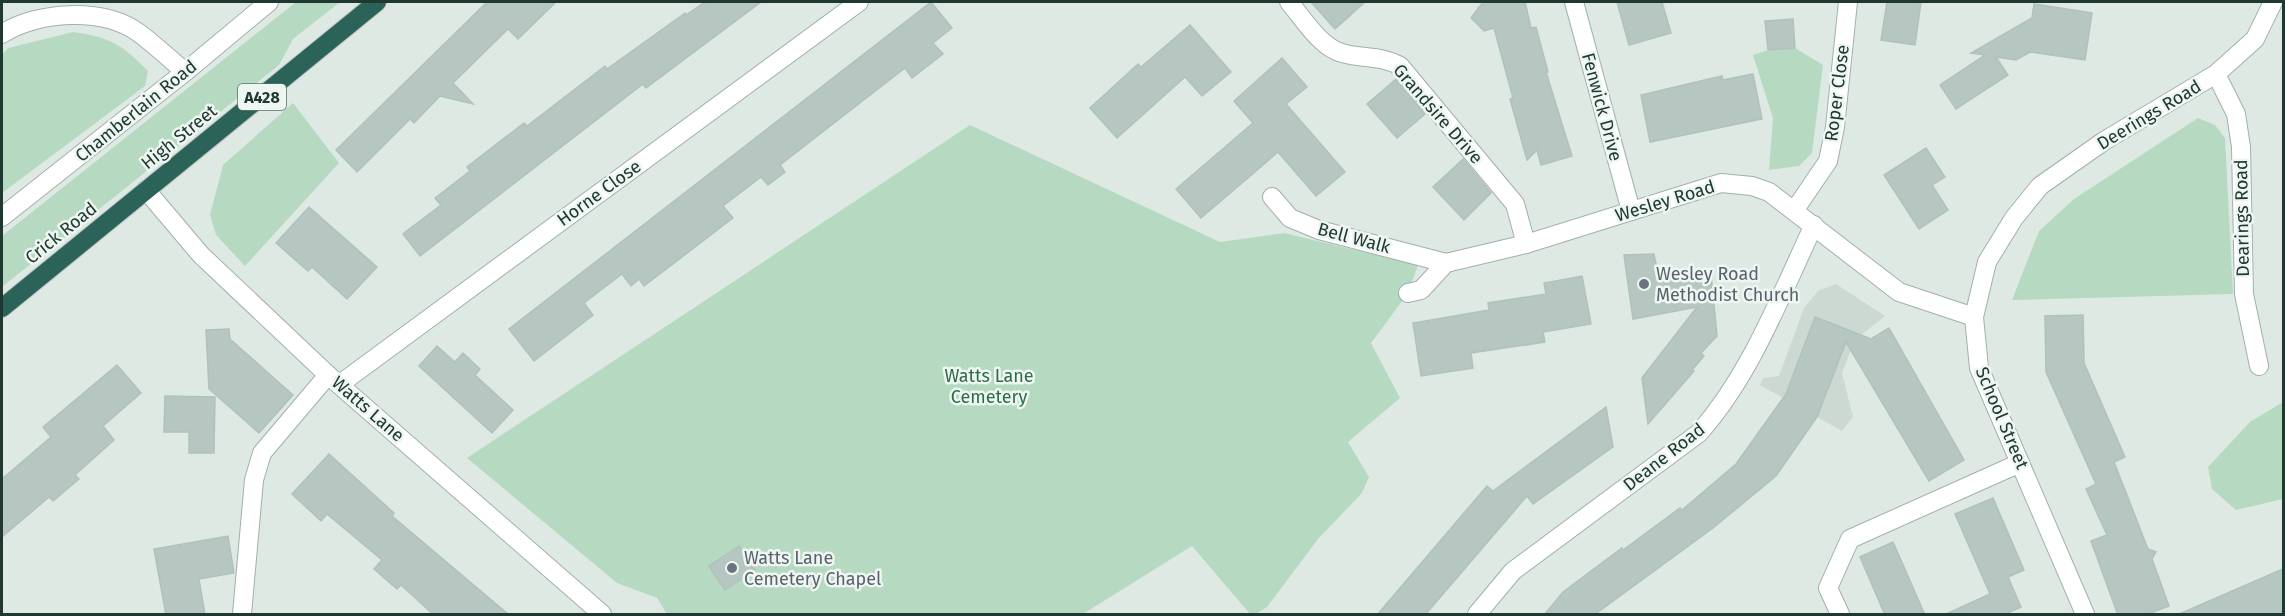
<svg xmlns="http://www.w3.org/2000/svg" width="2285" height="616" font-family="'Fira Sans',sans-serif">
<style>
.built{fill:#ccd9d3}
.green{fill:#b6dac1}
.building{fill:#b6c6c0;stroke:#b0c2bb;stroke-width:1.5}
.lines{fill:none;stroke-linecap:round;stroke-linejoin:round}
.street-casing{stroke:#a1b0ab;stroke-width:20}
.highway-casing{stroke:#bcc3c2;stroke-width:20}
.street{stroke:#fff;stroke-width:18}
.highway{stroke:#2c6359;stroke-width:18}
.worship-dot{fill:#6b7280;stroke:#eef6f2;stroke-width:2}
.labels{text-anchor:middle;stroke-width:5;stroke-linejoin:round;paint-order:stroke}
.shield{fill:#eef6f2;stroke:#5e716c;stroke-width:1.5}
.shield-label{font-size:16px;font-weight:bold;fill:#203832}
.street-label{font-size:18px;fill:#203832;stroke:#eef6f2}
.worship-label{font-size:18px;fill:#5b616d;stroke:#eef6f2;text-anchor:start}
.park-label{font-size:18px;fill:#2b6d46;stroke:#eef6f2}
</style>
<rect width="100%" height="100%" fill="#dee9e4"/>
<!-- built -->
<polygon class="built" points="1836,284 1885,316 1855,340 1842,373 1853,417 1842,431 1760,385 1763,378 1779,376 1804,308 1818,291"/>
<!-- green -->
<g class="green">
<polygon points="296,2 340,2 293,39 279,65 2,287 2,236"/>
<path d="M73,32C110,37 121,44 148,71L145,86L2,193V55L8,48Z"/>
<polygon points="1795,48 1823,65 1812,153 1799,166 1769,170 1773,118 1753,55 1768,50"/>
<polygon points="293,103 339,163 245,266 216,235 210,215 223,165"/>
<polygon points="2198,118 2215,125 2225,138 2233,294 2012,300 2039,231 2074,199"/>
<polygon points="970,125 1220,242 1284,233 1418,265 1408,293 1371,343 1400,398 1348,442 1369,477 1362,493 1318,539 1267,607 1256,614 1250,614 1192,546 1083,614 667,614 657,598 617,583 467,458"/>
<polygon points="2283,402 2283,499 2236,510 2212,489 2208,467 2250,422"/>
</g>
<!-- building -->
<g class="building">
<polygon points="487,2 556,2 518,39 508,29 453,83 473,104 440,96 414,123 410,119 357,172 336,150"/>
<polygon points="705,2 761,2 646,88 643,84 420,256 403,234 441,205 435,198 470,171 467,167 524,123 527,126 605,66 607,69 685,13 686,15"/>
<polygon points="931,2 952,28 933,43 943,54 912,78 905,68 780,165 785,172 768,185 761,177 723,206 733,218 644,286 639,279 631,286 622,274 584,303 593,315 534,361 509,329"/>
<polygon points="1311,2 1365,2 1335,29"/>
<polygon points="1483,2 1525,2 1531,28 1536,27 1548,72 1546,72 1572,156 1541,165 1537,150 1527,160 1510,99 1513,98 1494,28 1484,31 1471,18"/>
<polygon points="1617,2 1662,2 1671,33 1629,45"/>
<polygon points="1887,2 1921,2 1915,45 1881,40"/>
<polygon points="2034,4 2092,13 2085,60 2030,52 2016,60 1996,57 2008,75 1956,109 1940,85 1985,55 1971,53 2032,18"/>
<polygon points="1793,19 1795,48 1768,50 1765,21"/>
<polygon points="1190,25 1231,72 1202,96 1185,77 1117,138 1090,108 1138,64 1141,67"/>
<polygon points="1282,58 1307,87 1286,104 1345,172 1316,196 1278,152 1201,218 1176,189 1253,123 1234,101"/>
<polygon points="1753,74 1762,119 1650,142 1641,95 1722,76 1723,80"/>
<polygon points="1396,79 1425,114 1397,138 1367,104"/>
<polygon points="1926,148 1945,177 1932,185 1948,210 1919,229 1884,175"/>
<polygon points="1463,159 1491,193 1464,220 1433,187"/>
<polygon points="309,207 377,267 347,299 312,267 308,271 276,243"/>
<polygon points="1654,254 1659,279 1711,274 1717,336 1701,353 1704,356 1692,370 1694,371 1648,424 1642,378 1697,307 1633,319 1624,255"/>
<polygon points="1582,276 1591,324 1543,332 1545,342 1471,353 1473,368 1421,376 1413,323 1489,310 1488,303 1546,294 1544,283"/>
<polygon points="2083,315 2084,363 2125,457 2114,462 2148,549 2156,552 2152,559 2169,606 2145,615 2118,615 2091,541 2107,535 2086,489 2096,484 2046,372 2045,316"/>
<polygon points="1815,317 1871,339 1889,328 1964,460 1929,481 1846,342 1817,417 1776,476 1713,528 1594,615 1544,615 1563,592 1622,548 1623,550 1680,508 1682,510 1736,464 1786,394"/>
<polygon points="229,329 230,339 293,395 259,433 209,389 206,330"/>
<polygon points="437,346 455,362 463,353 480,369 475,375 513,410 492,433 419,366"/>
<polygon points="117,365 141,393 103,426 114,440 75,475 79,479 53,501 49,497 2,537 2,479 51,437 43,427"/>
<polygon points="165,396 215,397 214,453 189,453 189,432 164,432"/>
<polygon points="1606,407 1613,447 1533,504 1527,496 1425,615 1377,615 1487,486 1493,491"/>
<polygon points="329,454 394,513 392,516 509,615 434,615 401,585 397,589 374,569 382,560 327,514 321,521 292,494"/>
<polygon points="1993,498 2024,570 2008,577 2021,607 2003,615 1944,615 1990,594 1955,514"/>
<polygon points="228,536 234,573 199,579 205,615 166,615 154,549"/>
<polygon points="1893,542 1925,615 1885,615 1860,557"/>
<polygon points="739,546 755,570 725,590 709,566"/>
<polygon points="2283,569 2283,615 2177,615"/>
</g>
<g class="lines">
<!-- street casing -->
<g class="street-casing">
<g id="street">
<path d="M1289,2C1303,18 1320,47 1342,53C1362,59 1381,55 1400,66L1515,204L1526,244"/>
<polyline points="1574,2 1631,211"/>
<path d="M2,34C37,11 103,7 139,33C155,45 170,59 185,72"/>
<polyline points="2216,74 2236,114 2241,147 2244,294 2259,366"/>
<polyline points="146,190 201,255 328,375 602,614"/>
<polyline points="1272,197 1290,218 1319,230 1446,263"/>
<polyline points="1794,211 1828,161 1835,127 1848,2"/>
<polyline points="2,217 185,72 269,2"/>
<polyline points="1408,293 1421,290 1446,263 1526,244 1721,183 1752,186 1769,192 1899,292 1974,317"/>
<polyline points="340,384 859,2"/>
<polyline points="242,614 254,480 262,453 328,375"/>
<path d="M1477,614L1513,571L1699,433C1752,373 1780,296 1814,225"/>
<polyline points="1840,614 1828,588 1850,539 2020,463"/>
<polyline points="2085,614 1979,368 1974,317 1987,262 2014,218 2040,186 2104,141 2216,74 2255,39 2273,2"/>
</g>
</g>
<!-- highway casing -->
<g class="highway-casing">
<polyline id="highway" points="2,308 377,2"/>
</g>
<!-- street -->
<use href="#street" class="street"/>
<!-- highway -->
<use href="#highway" class="highway"/>
</g>
<!-- markers -->
<g class="worship-dot">
<circle cx="1644" cy="284" r="6"/>
<circle cx="732" cy="568" r="6"/>
</g>
<g class="labels">
<!-- shield labels -->
<rect class="shield" x="238" y="84" width="48" height="26" rx="4.5"/>
<g class="shield-label">
<text x="262" y="103">A428</text>
</g>
<!-- street labels -->
<g class="street-label">
<text transform="translate(1837 93) rotate(-83)" y="6">Roper Close</text>
<text transform="translate(1602 107) rotate(75)" y="6">Fenwick Drive</text>
<text transform="translate(136 111) rotate(-39)" y="6">Chamberlain Road</text>
<text transform="translate(1438 114) rotate(49)" y="6">Grandsire Drive</text>
<text transform="translate(2149 115) rotate(-31)" y="6">Deerings Road</text>
<text transform="translate(179 137) rotate(-39)" y="6">High Street</text>
<text transform="translate(599 193) rotate(-36)" y="6">Horne Close</text>
<text transform="translate(1665 201) rotate(-17)" y="6">Wesley Road</text>
<text transform="translate(2242 218) rotate(-91)" y="6">Dearings Road</text>
<text transform="translate(61 233) rotate(-39)" y="6">Crick Road</text>
<text transform="translate(1354 238) rotate(15)" y="6">Bell Walk</text>
<text transform="translate(368 409) rotate(41)" y="6">Watts Lane</text>
<text transform="translate(2002 418) rotate(67)" y="6">School Street</text>
<text transform="translate(1664 457) rotate(-38)" y="6">Deane Road</text>
</g>
<!-- worship labels -->
<g class="worship-label">
<text x="1656" y="280">Wesley Road<tspan x="1656" dy="21">Methodist Church</tspan></text>
<text x="744" y="564">Watts Lane<tspan x="744" dy="21">Cemetery Chapel</tspan></text>
</g>
<!-- park labels -->
<g class="park-label">
<text x="989" y="382">Watts Lane<tspan x="989" dy="21">Cemetery</tspan></text>
</g>
</g>
<!-- border -->
<rect width="2285" height="616" fill="none" stroke="#203832" stroke-width="6"/>
</svg>
